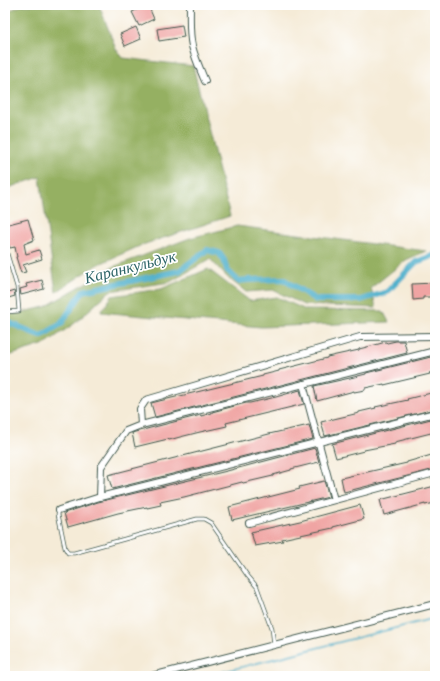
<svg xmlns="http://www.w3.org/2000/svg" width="440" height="681" viewBox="0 0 440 681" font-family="'IM FELL Great Primer',serif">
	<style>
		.forest { fill: #95b062; stroke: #5a764b }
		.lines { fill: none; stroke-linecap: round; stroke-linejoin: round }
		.stream { stroke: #4baeca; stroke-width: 1.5 }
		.canal { stroke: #4baeca; stroke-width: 6 }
		.building { fill: #f0a4a3 }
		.lane-casing { stroke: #3f574c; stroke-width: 4.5 }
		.street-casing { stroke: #3f574c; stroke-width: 8 }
		.lane { stroke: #fff; stroke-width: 3 }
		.street { stroke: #fff; stroke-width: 6 }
		.labels { text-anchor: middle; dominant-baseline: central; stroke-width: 3.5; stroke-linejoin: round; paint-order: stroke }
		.water-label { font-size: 16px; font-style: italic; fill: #2e6568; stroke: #fff }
	</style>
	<rect width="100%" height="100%" fill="#fff"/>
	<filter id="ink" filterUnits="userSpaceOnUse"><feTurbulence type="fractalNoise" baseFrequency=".025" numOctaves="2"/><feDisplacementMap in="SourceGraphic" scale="8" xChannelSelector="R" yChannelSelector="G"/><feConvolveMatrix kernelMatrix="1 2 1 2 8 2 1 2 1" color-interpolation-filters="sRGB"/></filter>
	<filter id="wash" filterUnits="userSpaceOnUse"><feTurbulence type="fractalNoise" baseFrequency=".012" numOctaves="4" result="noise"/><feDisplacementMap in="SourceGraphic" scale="16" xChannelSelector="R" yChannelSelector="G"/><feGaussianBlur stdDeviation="0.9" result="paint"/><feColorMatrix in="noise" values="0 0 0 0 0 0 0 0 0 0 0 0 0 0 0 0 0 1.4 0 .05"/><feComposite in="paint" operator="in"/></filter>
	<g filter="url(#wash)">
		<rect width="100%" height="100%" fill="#f5ebd7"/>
		<path class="forest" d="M23,5h76l17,44 7,9 70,8 37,150 -88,29 -45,20 -41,27 -16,-115 -35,12v-177z
			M237,226l189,25 -20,9 -35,28 5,20 -72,-3 -31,-15 -27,2 -19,-15 -17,-18 -40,23 -60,9 -35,32 -30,21 -40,13v-41l40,-9 68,-40 77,-29z
			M208,269l42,32 27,-4 29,13 77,1 6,11 -128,5 -160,-15 11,-16 49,-7z"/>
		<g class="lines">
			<path class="stream" d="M206,676l229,-58"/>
			<path class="canal" d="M5,321l36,15 20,-12 22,-33 96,-20 28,-21 12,3 5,7 3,10 11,11 10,-1 35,-1 33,21h45l26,-8 29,-30 19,-7"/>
		</g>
		<g id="blocks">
			<path class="building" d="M148,5l6,14 -15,7 -7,-14z
				M182,25l2,12 -25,4 -2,-12z
				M136,27l5,12 -16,7 -5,-12z
				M28,219l6,21 -10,4 2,10 13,-4 3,9 -19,6 3,7 -5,1 -5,-16h1l-2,-10 -5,1 -5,-12v-11z
				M42,280l2,9 -23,6 -1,-6 7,-2 -1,-3z
				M435,283v14h-12v2l-10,1 -1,-16z
				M14,291l1,5 -10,3v-5z
				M396,341h8l3,12 -252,64 -4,-14 112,-27v-1l16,-4v-1l48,-12v-1l32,-7v-1l12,-3 15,-4 1,1z
				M435,356v15l-6,2 1,1 -46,11v-1l-19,4v2l-11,2v-1l-37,10 -3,-15 36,-8 16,-4v-1z
				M300,390l4,14 -78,19 1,3 -27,6 -20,5 -11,3 -1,-1 -33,8 -3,-14 3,-1 66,-17v1l11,-3v-1l34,-9h4l26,-6z
				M435,392v17l-110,27 -4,-14 38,-9v-1l17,-4 -1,-1 33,-7 -1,-1z
				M435,418v14l-40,10v2l-31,6v1l-28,7 -4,-14z
				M309,425l4,14 -201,50 -4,-14 161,-41z
				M315,448l4,14 -28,7v1l-18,5v1l-30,7 -1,-1 -58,15 -24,5 1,3 -14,3v-1l-29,6 -50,14 -4,-14 34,-11 129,-31z
				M435,454v15l-91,23 -3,-14 66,-15v-1z
				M324,481l5,16 -97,23 -3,-13 71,-18 -1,-2z
				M435,486v17l-10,2v-1l-41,11 -4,-15z
				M360,505l4,14 -31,8v1l-51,11 1,2 -28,5 -4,-14 49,-11z"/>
		</g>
	</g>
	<g filter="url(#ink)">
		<use href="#blocks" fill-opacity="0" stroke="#3f574c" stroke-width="1"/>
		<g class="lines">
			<g class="lane-casing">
				<path id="lane" d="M5,247l12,40 2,24 -14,1
					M59,510l-1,4 7,34 3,5h6l123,-34h7l7,4 36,52 10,12 15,41 2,17"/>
			</g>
			<g class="street-casing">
				<path id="street" d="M190,5c0,13 -1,28 2,41 3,12 8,23 13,35
					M303,384l31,116
					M141,425l-1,-16 6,-9 214,-63 75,-1
					M100,497l1,-30 25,-36 15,-6 294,-74
					M59,510l41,-13 335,-84
					M249,523l186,-50
					M152,676l283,-72"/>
			</g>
			<use href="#lane" class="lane"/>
			<use href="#street" class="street"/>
		</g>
	</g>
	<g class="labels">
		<g class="water-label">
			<text transform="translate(130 267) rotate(-14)">Каранкульдук</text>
		</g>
	</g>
	<rect width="440" height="681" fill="none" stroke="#fff" stroke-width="20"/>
</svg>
